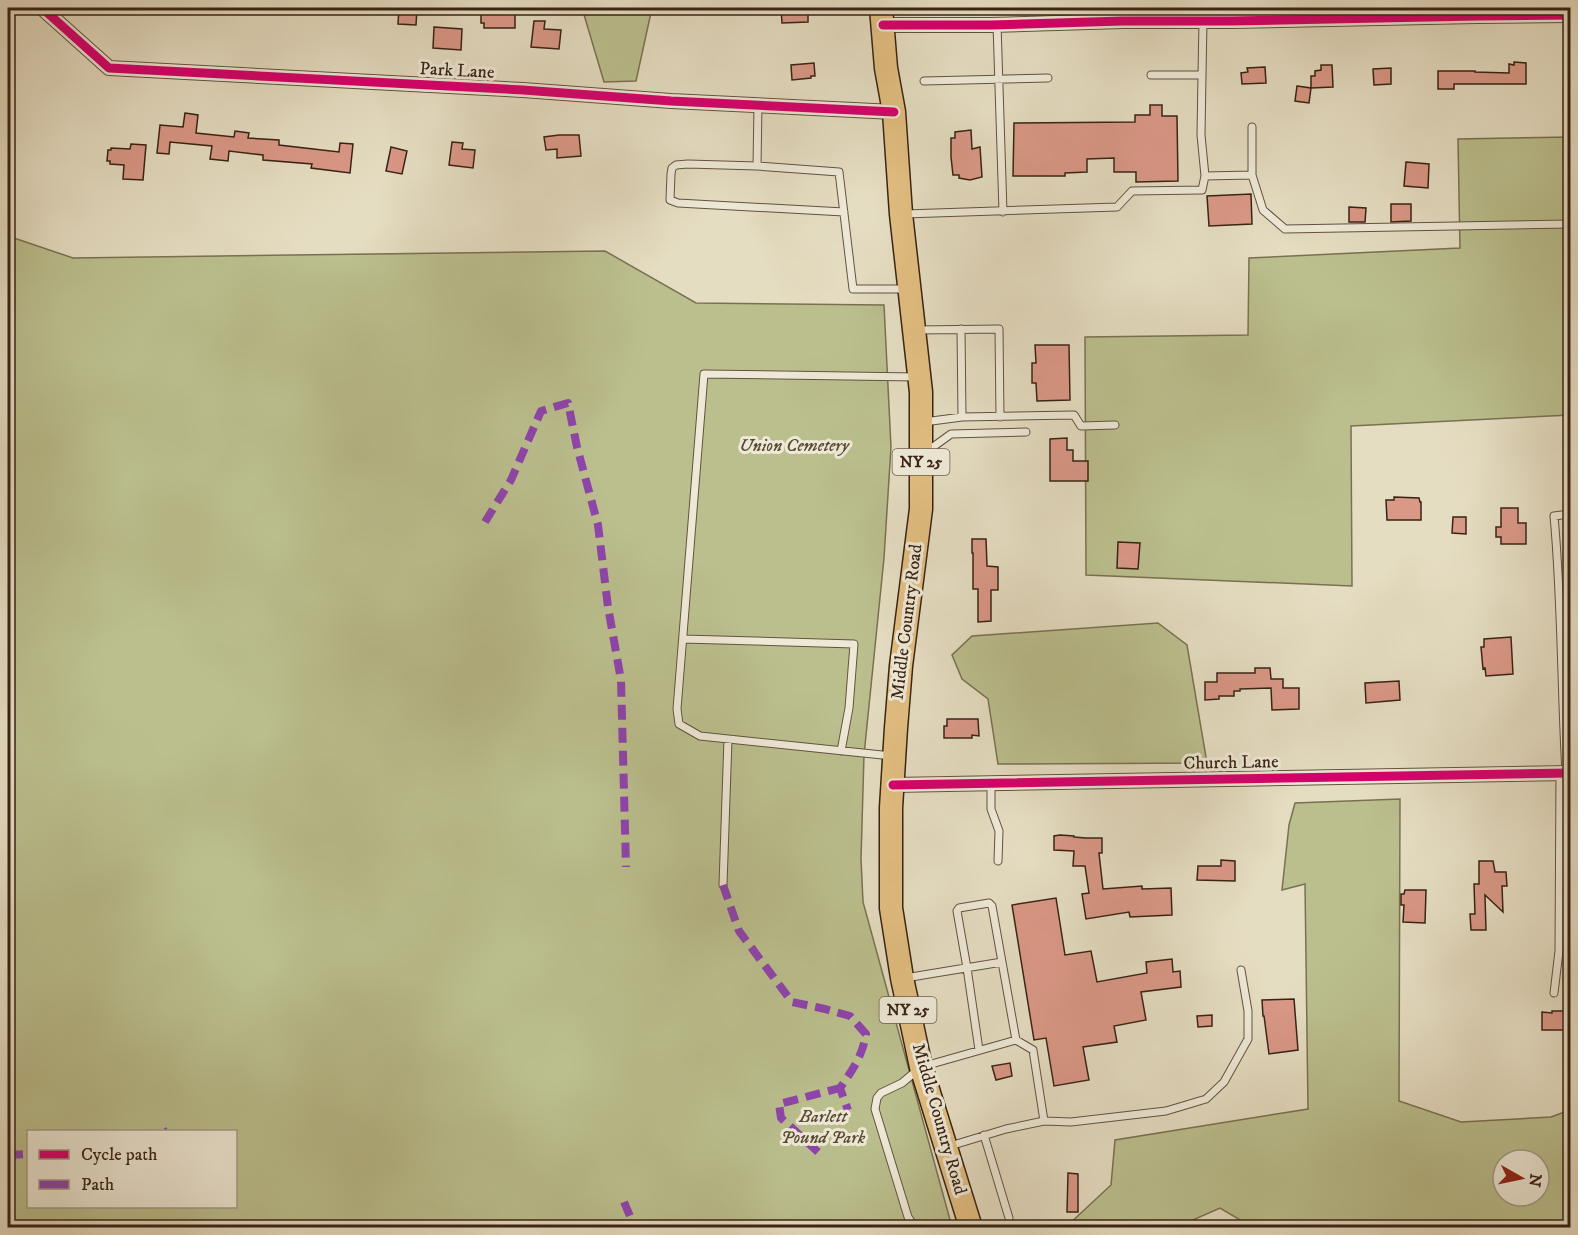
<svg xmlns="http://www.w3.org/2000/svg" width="1578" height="1235" viewBox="0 0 1578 1235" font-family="'IM FELL DW Pica',serif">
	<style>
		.green { fill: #bbbf8e; stroke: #7a7151; stroke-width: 1.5; fill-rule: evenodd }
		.building { fill: #da9887; stroke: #382314; stroke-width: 1.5 }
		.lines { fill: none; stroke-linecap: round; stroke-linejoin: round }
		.service-casing { stroke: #635240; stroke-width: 9 }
		.minor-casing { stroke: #635240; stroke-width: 16 }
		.primary-casing { stroke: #382314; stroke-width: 25 }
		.service { stroke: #eee9d7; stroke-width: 7 }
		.minor { stroke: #eee9d7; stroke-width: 14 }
		.primary { stroke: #e2be81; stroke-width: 22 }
		.quiet { stroke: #8e44ad; stroke-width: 8; stroke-dasharray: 15 8; stroke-linecap: butt }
		.cycleway-casing { stroke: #eee9d7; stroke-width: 13 }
		.cycleway { stroke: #d6006c; stroke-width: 9 }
		.labels { text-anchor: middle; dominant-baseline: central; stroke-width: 6; stroke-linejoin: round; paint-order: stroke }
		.shield { fill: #eee9d7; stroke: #6f5e4e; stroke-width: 1.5 }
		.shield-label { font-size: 16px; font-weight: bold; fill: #382314 }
		.street-label { font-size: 18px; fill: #382314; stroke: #eee9d7 }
		.park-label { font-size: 18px; font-style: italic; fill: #594a32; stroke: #eee9d7 }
	</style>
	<rect width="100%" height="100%" fill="#e5ddc2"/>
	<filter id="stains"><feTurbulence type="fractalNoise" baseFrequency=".00333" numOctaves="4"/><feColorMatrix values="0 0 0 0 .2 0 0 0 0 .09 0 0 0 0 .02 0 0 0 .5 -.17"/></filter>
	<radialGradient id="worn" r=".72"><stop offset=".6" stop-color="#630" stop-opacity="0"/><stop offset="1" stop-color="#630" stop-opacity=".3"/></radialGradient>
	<path class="green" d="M582,8h70l-16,73 -32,1z
		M1570,137v278l-219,11 1,160 -266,-11 -1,-238 163,-2 1,-77 211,-10 -2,-109z
		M8,236l65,22 532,-7 91,52 188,2 7,142 -7,111 -20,197 -3,104 2,43 89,325h-944zM28,1132h208v74h-208z
		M1158,623l29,22 20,118 -209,1 -10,-65 -26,-20 -10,-24 20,-19z
		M1400,799l-1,302 62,21 90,-5 19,-7v117h-318l-32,-19 -43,19h-111l45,-42 4,-45 193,-31 -3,-225 -23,6 7,-65 6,-22zM1503,1160h36v36h-36z"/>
	<path class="building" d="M399,8l18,1 -1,16 -18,-1z
		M481,8h34v20h-31v-5h-3z
		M781,8h27v14l-26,1z
		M534,21h11l-1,8 17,1 -2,19 -28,-2z
		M434,27l28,2 -1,21 -28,-2z
		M1514,62l12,1v21h-72v5h-16v-18h37v1l34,1v-9l5,1z
		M814,63l1,13h-4v2l-19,2 -1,-15z
		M1321,65h11l1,22 -22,1v-12h4v-5l6,-1z
		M1265,67l1,16 -24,1 -1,-11 7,-1 -1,-4z
		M1391,68v16l-17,1 -1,-16z
		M1297,86l14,2 -2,15 -14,-2z
		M1150,105h12v11h15l1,65 -42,1v-10h-22v-14l-27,1v13l-22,1v3h-52l1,-53 121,-1v-7h15z
		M185,113l13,2 -2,18 38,4 1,-6 14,2 -1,5 31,2v5l60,7 1,-9 13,1 -3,29 -39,-5 1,-4 -49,-4v-5l-34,-4 -1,10 -18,-2 2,-13 -42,-4 -1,12 -12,-1 3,-28 23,2z
		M971,130l1,19 8,-2 2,30 -12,3 -11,-2v-3h-6l-2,-18v-19h4v-6z
		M559,135h20l2,21 -24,2v-9l-11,1 -2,-13z
		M452,142l11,1 -1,6 13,1 -2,18 -24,-3z
		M131,144l15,1 -3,35 -20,-1 1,-14 -14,-1v-3h-3l1,-11h3v-2l19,1z
		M391,147l16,4 -5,23 -16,-3z
		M1406,162l23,2 -1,24 -24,-2z
		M1251,194l1,30 -43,2 -2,-30z
		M1391,204h20v17l-20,1z
		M1349,207l17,1 -1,14h-16z
		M1035,345h34l1,55 -33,1 -1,-18h-4v-20h4z
		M1067,438v12h6v11h15v20h-38v-42z
		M1394,497l25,1 1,4h1v18h-34l-1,-20h8z
		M1501,508h17v15h8v21h-25v-7h-5v-10h5z
		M1453,517h13v17l-14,-1z
		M972,539h14l1,27 11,1v23h-7v31l-13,1v-33h-5v-36h-1z
		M1118,542l22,1 -2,26 -21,-1z
		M1511,637l2,37 -27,2 -1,-8 -2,1 -2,-22h3v-8z
		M1255,668h15l1,11h12v9h16v21l-27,1 -1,-22 -31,1v2h-6v5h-15v3l-14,1v-18h12v-9h38z
		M1399,681l1,19 -34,3 -1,-20z
		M947,719h31l1,17 -7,-1v3h-28v-12h3z
		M1060,835l14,1v1l12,1h16v15h-3l4,36 39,-3v3l29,-1 1,27 -42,2 -1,-5 -43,7 -4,-25 7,-1 -4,-27h-12l1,-15 -20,-1v-14z
		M1221,860l14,1v20l-38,-1 1,-14h23z
		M1479,861h14l2,11h11l1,14h-5l1,26 -18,-17 1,35h-15l-1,-16h5l-1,-30h5z
		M1405,890h21l-1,33 -22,-1 1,-17h-3v-11h3z
		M1056,898l9,57 26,-4 6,31 50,-9 -1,-11 26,-3 1,13 7,-1 1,16 -40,5 5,28 -32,6 3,16 -34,5 6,33 -35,6 -8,-48 -12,2 -22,-135z
		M1294,999l4,51 -29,4 -5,-38h-1l-1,-16z
		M1552,1011h18v19h-28v-18l10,1z
		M1212,1015v11l-14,1 -1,-11z
		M1010,1063l2,13 -16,4 -4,-14z
		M1068,1173l10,1v38h-11z"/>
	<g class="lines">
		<g class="service-casing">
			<path id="service" d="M997,24l6,188
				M1151,75h51l1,-54
				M924,81l124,-3
				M758,105l-1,61 82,6 14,117h52
				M757,166l-69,-2 -12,1 -4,3 -1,6 -1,26 8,3 166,9
				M1252,175l11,35 22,19 285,-5
				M1205,176l47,-1v-48
				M905,214l212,-7 15,-16 70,-1 3,-14 -4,-41 1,-60
				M961,329l1,88
				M917,330l82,-1 1,88
				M924,422l38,-5 112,-2 7,11 34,-1
				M926,452l25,-18 75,-2
				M683,639l171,5 -5,64 -8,43
				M892,756l-192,-20 -21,-12 -2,-15 27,-335 213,3
				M1566,773c-5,-85 -4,-171 -12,-257l16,-2
				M991,783v26l8,22 -1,30
				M723,885l5,-146
				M905,978l97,-16 14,78 -95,27 -19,16 -21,10 -4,5 -2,11 33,108 7,11
				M1554,993l5,-42 1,-177
				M979,1050l-12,-82 -10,-57 2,-3 30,-5 3,3 10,56
				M1044,1121l27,1 95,-11 40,-12 18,-17 24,-43v-28l-7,-41
				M984,1135l25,83
				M950,1146l56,-17 38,-8 -11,-71 -17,-10
				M953,1228l14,-6"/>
		</g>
		<g class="minor-casing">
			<path id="minor" d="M42,8l67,60 414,22 148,11 223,11
				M883,25h108l132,-4h109l245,-5 93,-1
				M893,785l677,-12"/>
		</g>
		<g class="primary-casing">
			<path id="primary" d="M881,8l5,60 8,44 7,102 20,178v117l-20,157 -5,62 -5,80v100l11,70 19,89 50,161"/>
		</g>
		<use href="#service" class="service"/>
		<use href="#minor" class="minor"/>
		<use href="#primary" class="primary"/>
		<path class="quiet" d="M485,522l26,-42 30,-69 27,-8 9,44 21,78 10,82 13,73 5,187
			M723,885l16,46 53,71 33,7 25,7 16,18c-4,23 -13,35 -26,54l8,22
			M165,1132l3,-1
			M818,1152l-37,-34 -2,-14 61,-16
			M8,1155l20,-1
			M624,1202l11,26"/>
		<g class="cycleway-casing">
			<path id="cycleway" d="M42,8l67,60 414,22 148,11 223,11
				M883,25h108l132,-4h109l245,-5 93,-1
				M893,785l677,-12"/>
		</g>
		<use href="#cycleway" class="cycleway"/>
	</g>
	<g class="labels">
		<g class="shield">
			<rect x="892.5" y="449" width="57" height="26" rx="4.5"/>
			<rect x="879.5" y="997" width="57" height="26" rx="4.5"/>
		</g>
		<g class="shield-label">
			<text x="921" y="462">NY 25</text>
			<text x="908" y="1010">NY 25</text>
		</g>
		<g class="street-label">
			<text transform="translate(457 71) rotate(3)">Park Lane</text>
			<text transform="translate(907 622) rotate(-83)">Middle Country Road</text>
			<text transform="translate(1231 763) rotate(-1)">Church Lane</text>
			<text transform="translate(939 1119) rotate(74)">Middle Country Road</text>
		</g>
		<g class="park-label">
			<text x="794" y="446">Union Cemetery</text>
			<text x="823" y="1117">Barlett<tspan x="823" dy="21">Pound Park</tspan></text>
		</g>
	</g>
	<rect width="1578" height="1235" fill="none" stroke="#e5ddc2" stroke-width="30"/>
	<rect x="9" y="9" width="1560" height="1217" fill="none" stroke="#382314" stroke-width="3"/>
	<rect x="15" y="15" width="1548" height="1205" fill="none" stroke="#382314" stroke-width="1.5"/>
	<rect x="27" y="1130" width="210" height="78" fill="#eee9d7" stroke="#a59a89" stroke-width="1.5"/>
	<rect x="39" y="1150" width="30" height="9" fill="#d6006c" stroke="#a59a89" stroke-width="1.5"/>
	<text x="81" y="1160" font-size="18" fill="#382314">Cycle path</text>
	<rect x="39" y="1180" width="30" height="9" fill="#8e44ad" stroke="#a59a89" stroke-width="1.5"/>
	<text x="81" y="1190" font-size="18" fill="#382314">Path</text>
	<g transform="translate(1521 1178) rotate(99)"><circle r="28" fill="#eee9d7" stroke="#a59a89" stroke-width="1.5"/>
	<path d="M0-4.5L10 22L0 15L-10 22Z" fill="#8f2418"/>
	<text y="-9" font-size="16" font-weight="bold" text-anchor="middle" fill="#382314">N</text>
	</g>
	<rect width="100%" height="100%" filter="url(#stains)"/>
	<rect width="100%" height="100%" fill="url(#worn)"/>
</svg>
